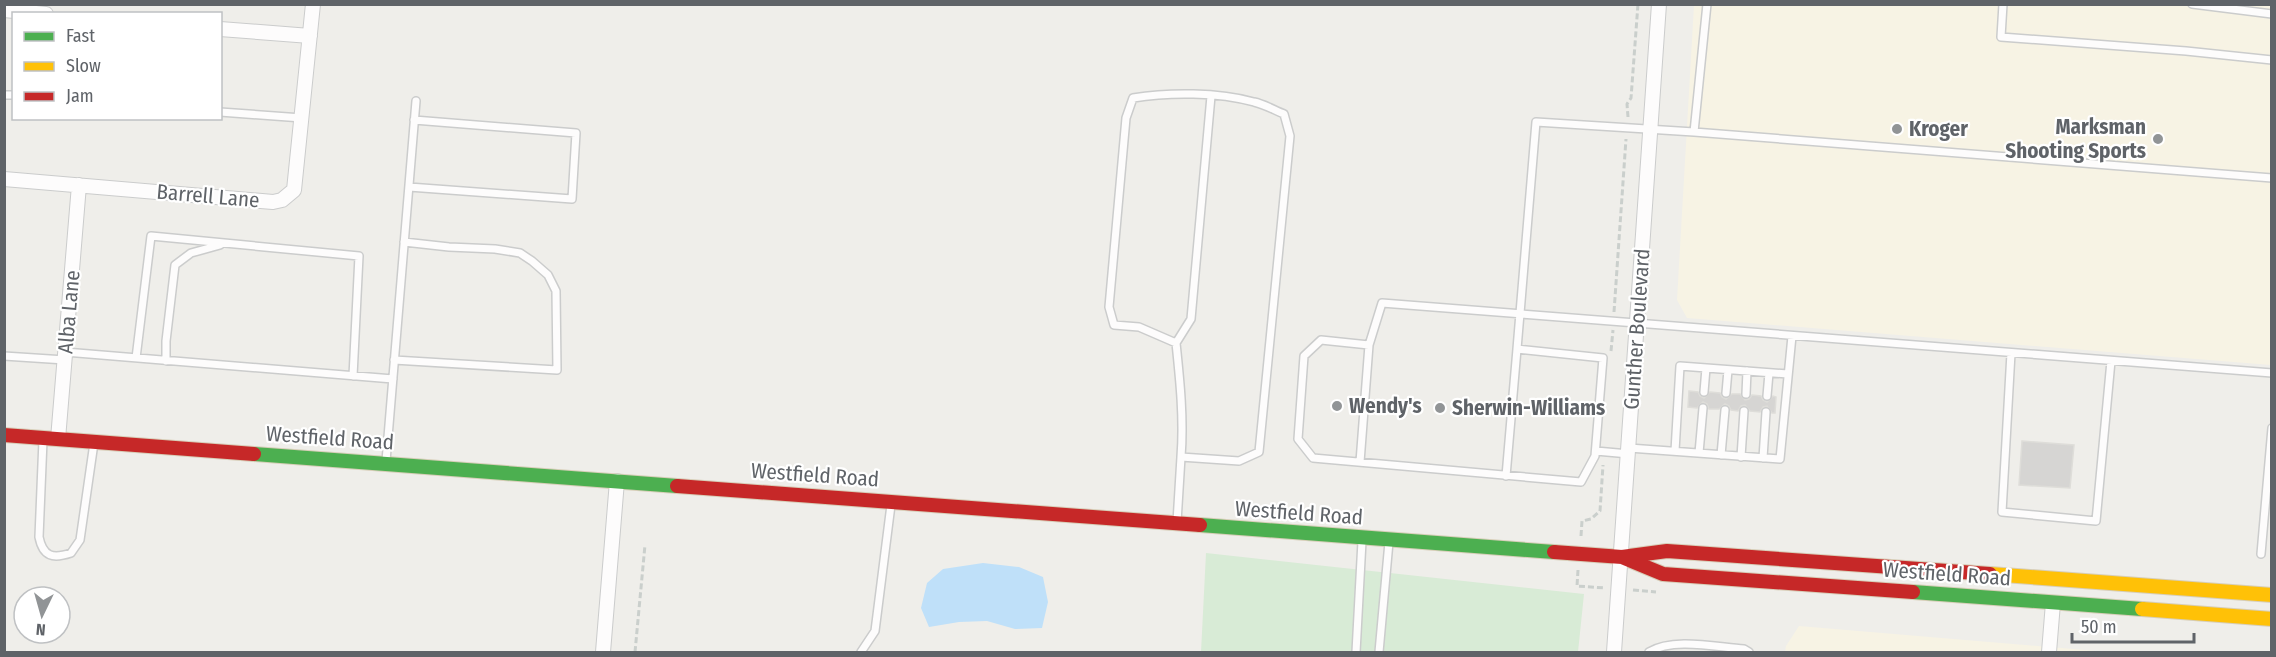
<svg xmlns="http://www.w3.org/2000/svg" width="2276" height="657" viewBox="0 0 2276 657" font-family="'Fira Sans Condensed',sans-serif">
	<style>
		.commercial { fill: #f7f3e4 }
		.green { fill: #d8ebd6 }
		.water { fill: #bfe0f9 }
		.building { fill: #d6d5d3; stroke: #deddd9; stroke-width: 1.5 }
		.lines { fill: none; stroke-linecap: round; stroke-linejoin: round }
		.lane-casing { stroke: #cbcccc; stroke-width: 10 }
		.street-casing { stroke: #cbcccc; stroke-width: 16 }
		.fast-casing { stroke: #d7ceb8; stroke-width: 16 }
		.slow-casing { stroke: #d7ceb8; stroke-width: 16 }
		.jam-casing { stroke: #d7ceb8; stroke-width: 16 }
		.path { stroke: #cacfcc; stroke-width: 3; stroke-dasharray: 6 3; stroke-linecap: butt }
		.lane { stroke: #fdfcfc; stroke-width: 7 }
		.street { stroke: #fdfcfc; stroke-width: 14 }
		.fast { stroke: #4caf50; stroke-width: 14 }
		.slow { stroke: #ffc107; stroke-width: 14 }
		.jam { stroke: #c62828; stroke-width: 14 }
		.poi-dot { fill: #919496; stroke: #fff; stroke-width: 2 }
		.labels { text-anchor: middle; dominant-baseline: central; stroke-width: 4.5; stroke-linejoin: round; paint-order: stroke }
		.poi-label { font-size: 21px; font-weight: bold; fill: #5f6368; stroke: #fff; text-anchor: start }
		.street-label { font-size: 21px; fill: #5f6368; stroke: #fff }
	</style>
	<rect width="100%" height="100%" fill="#efeeea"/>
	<path class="commercial" d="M1694,5h577v360l-584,-47 -10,-18z
		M1799,626l309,26h-323l1,-6z"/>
	<path class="green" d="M1206,553l378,41 -6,58h-377z"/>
	<path class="water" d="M983,563l36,4 24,10 5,25 -6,26 -27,1 -28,-8 -28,1 -30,5 -8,-19 6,-25 16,-14z"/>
	<path class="building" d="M1689,391l9,1 2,4 4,2 6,-6 10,1 2,4 4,2 6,-5h8l5,6 4,-1 3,-4 9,1 2,4 4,2 6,-6 3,1 -1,16h-3l-5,-7 -4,1 -3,5 -10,-1 -5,-6 -4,1 -3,5 -7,-1 -2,-4 -4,-2 -6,5h-10l-2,-5 -4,-2 -6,6 -9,-1z
		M2022,441l52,4 -4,43 -51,-3z"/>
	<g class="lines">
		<g class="lane-casing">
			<path id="lane" d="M2003,4l-2,33 185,14 86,9
				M2192,4l80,10
				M4,95h10
				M220,112l82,6
				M1694,132l13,-128
				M409,187l163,12 4,-66 -162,-13
				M1176,343l15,-24 20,-223
				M1517,349l19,-227 158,10 578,46
				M65,352l328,27
				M2011,353l-9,159 94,9 15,-160
				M4,356l61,4
				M136,358l15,-122 208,20 -6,120
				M394,360l163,10 -1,-79 -8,-16 -16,-14 -12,-8 -25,-4 -46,-2 -45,-5
				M166,361v-20l9,-76 16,-12 29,-8
				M1704,392l2,-24
				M1726,393l2,-23
				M1746,394l1,-23
				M1767,396l2,-23
				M43,440l-4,97c4,20 14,22 32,16l9,-13 14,-97
				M1629,448l151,11 12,-123
				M1596,451l33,3
				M1675,451l5,-85 108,8
				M1699,453l4,-45
				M1721,455l4,-45
				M1741,457l3,-46
				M1763,458l3,-46
				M386,461l30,-360
				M1360,462l9,-117
				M1506,476l11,-127 86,9 -8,98 -14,26c-89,-8 -178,-16 -268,-24l-15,-19 6,-83 17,-16 48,5 13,-42 890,70
				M1177,522l4,-65c3,-38 -1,-76 -5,-114l-37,-16 -25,-2 -5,-18 17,-189 7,-20c36,-6 85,-6 121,4 10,2 20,8 30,12l6,22 -31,316 -20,9 -58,-4
				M2261,554l11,-126
				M861,652l14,-21 16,-126
				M1356,652l6,-111
				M1379,652l10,-110
				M1649,652c24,-15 67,-5 95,-3l5,3"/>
		</g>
		<g class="street-casing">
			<path id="street" d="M4,10l42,4
				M220,29l90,7
				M4,179l269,23 9,-2 12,-10 19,-186
				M58,439l21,-254
				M603,652l14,-171
				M1614,652l45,-648
				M2049,652l4,-49"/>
		</g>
		<g class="fast-casing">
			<path id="fast" d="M254,454l423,32
				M1200,525l354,27
				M1913,592l229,17"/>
		</g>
		<g class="slow-casing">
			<path id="slow" d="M1990,574l282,21
				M2142,609l130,10"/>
		</g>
		<g class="jam-casing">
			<path id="jam" d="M4,435l250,19
				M677,486l523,39
				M1554,552l68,5 45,-6 323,23
				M1622,557l41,17 250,18"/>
		</g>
		<path class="path" d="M1628,117l-1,-13 4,-6 7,-94
			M1614,312l12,-173
			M1611,351l2,-21
			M1581,536l1,-15 9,-2 9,-8 3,-46
			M1578,570l-1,16 28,2
			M1633,590l23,2
			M635,652l10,-107"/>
		<use href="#lane" class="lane"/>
		<use href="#street" class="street"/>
		<use href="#fast" class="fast"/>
		<use href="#slow" class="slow"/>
		<use href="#jam" class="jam"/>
	</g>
	<g class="poi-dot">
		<circle cx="1897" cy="129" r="6"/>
		<circle cx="2158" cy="139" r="6"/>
		<circle cx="1337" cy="406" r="6"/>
		<circle cx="1440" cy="408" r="6"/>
	</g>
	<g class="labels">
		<g class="poi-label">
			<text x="2146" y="127" text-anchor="end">Marksman<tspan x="2146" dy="24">Shooting Sports</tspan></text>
			<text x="1909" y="129">Kroger</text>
			<text x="1349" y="406">Wendy's</text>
			<text x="1452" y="408">Sherwin-Williams</text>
		</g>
		<g class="street-label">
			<text transform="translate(208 196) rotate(5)">Barrell Lane</text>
			<text transform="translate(69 312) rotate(-85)">Alba Lane</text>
			<text transform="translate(1637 329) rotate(-86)">Gunther Boulevard</text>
			<text transform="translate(330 438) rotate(4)">Westfield Road</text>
			<text transform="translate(815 475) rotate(4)">Westfield Road</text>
			<text transform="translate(1299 513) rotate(4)">Westfield Road</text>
			<text transform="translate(1947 574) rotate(4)">Westfield Road</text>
		</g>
	</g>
	<rect width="2276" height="657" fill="none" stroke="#5f6368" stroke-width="12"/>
	<rect x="12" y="12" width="210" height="108" fill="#ffffff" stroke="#bfc1c3" stroke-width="1.5"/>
	<rect x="24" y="32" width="30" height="9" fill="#4caf50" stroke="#bfc1c3" stroke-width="1.5"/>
	<text x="66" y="42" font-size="18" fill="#5f6368">Fast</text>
	<rect x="24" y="62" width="30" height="9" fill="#ffc107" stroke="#bfc1c3" stroke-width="1.5"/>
	<text x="66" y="72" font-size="18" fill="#5f6368">Slow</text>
	<rect x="24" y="92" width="30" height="9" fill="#c62828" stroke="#bfc1c3" stroke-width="1.5"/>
	<text x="66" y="102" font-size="18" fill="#5f6368">Jam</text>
	<g transform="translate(42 615) rotate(185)"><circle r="28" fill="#ffffff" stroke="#bfc1c3" stroke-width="1.5"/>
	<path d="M0-4.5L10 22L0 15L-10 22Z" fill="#919496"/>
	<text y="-9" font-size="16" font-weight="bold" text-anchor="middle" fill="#5f6368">N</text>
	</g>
	<path d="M2072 633v9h122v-9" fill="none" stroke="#5f6368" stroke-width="3"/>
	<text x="2081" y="633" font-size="18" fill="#5f6368" stroke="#ffffff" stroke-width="4.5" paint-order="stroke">50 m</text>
</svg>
